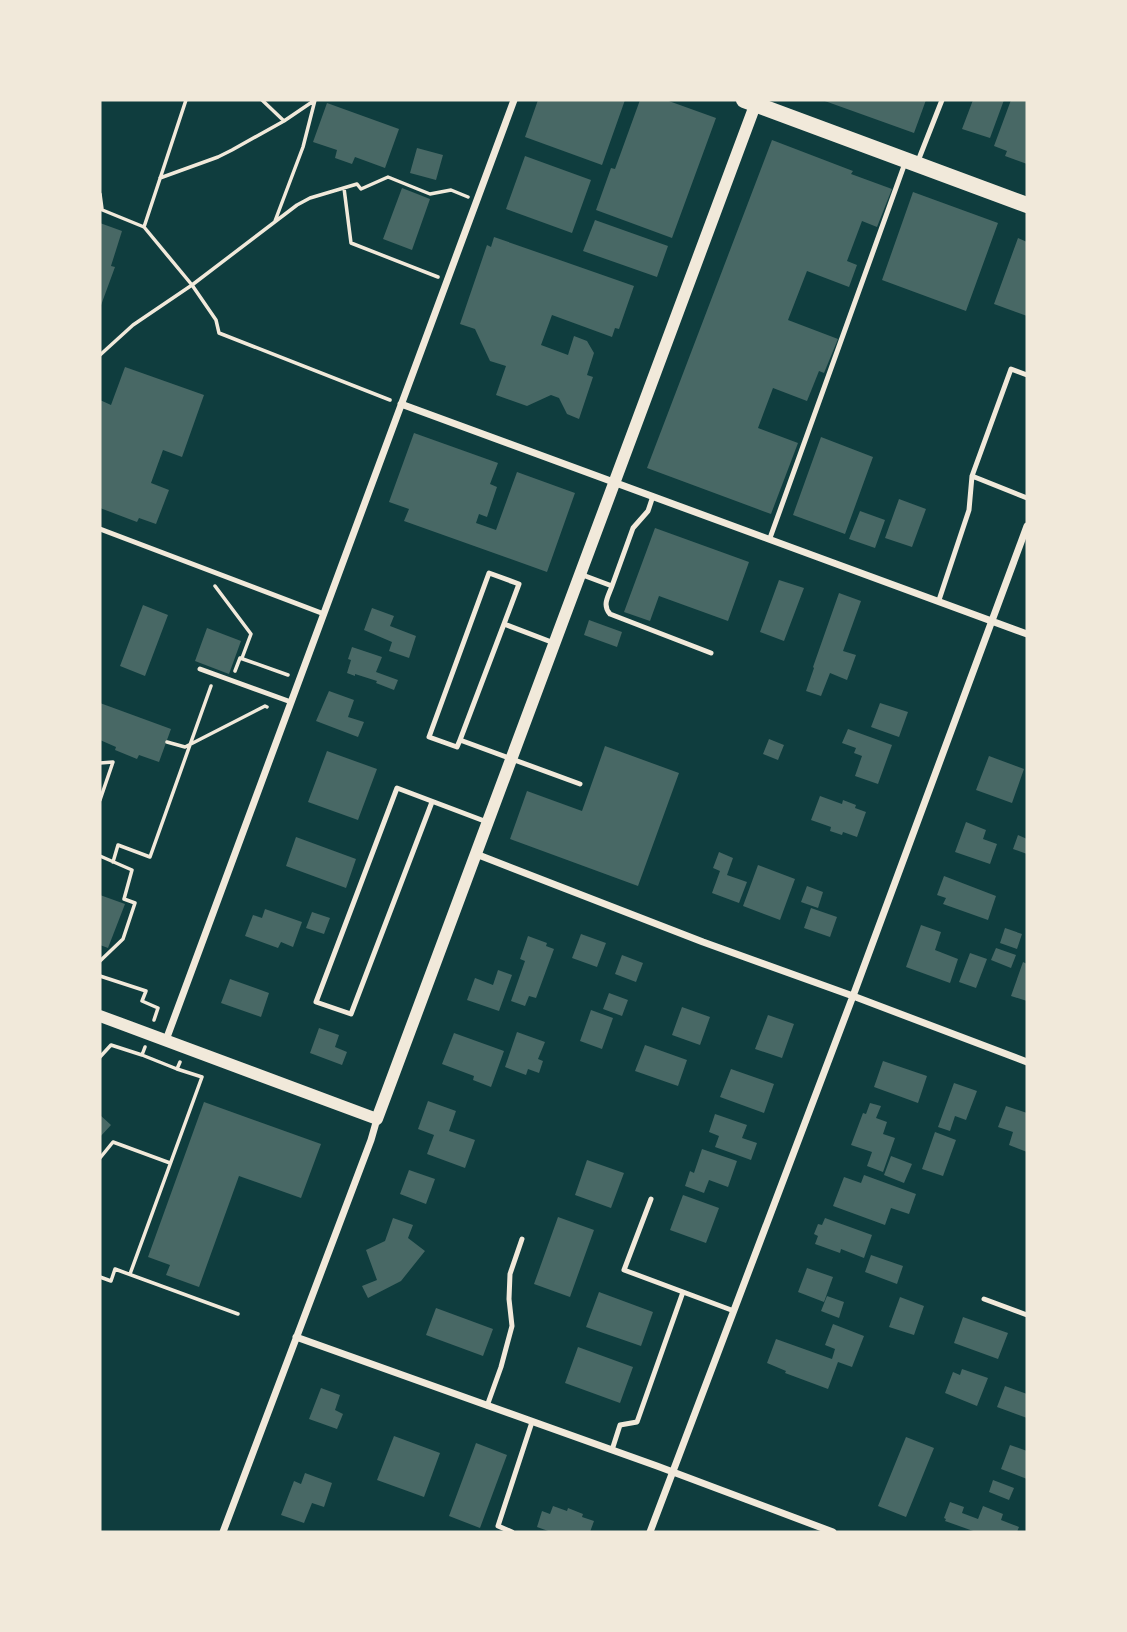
<svg xmlns="http://www.w3.org/2000/svg" width="1127" height="1632" viewBox="0 0 1127 1632" font-family="'Roboto Condensed',sans-serif">
	<style>
		.building { fill: #486865 }
		.lines { fill: none; stroke-linecap: round; stroke-linejoin: round }
		.path { stroke: #f1e9da; stroke-width: 3.5 }
		.service { stroke: #f1e9da; stroke-width: 5 }
		.minor { stroke: #f1e9da; stroke-width: 7 }
		.tertiary { stroke: #f1e9da; stroke-width: 12 }
		.primary { stroke: #f1e9da; stroke-width: 16 }
	</style>
	<rect width="100%" height="100%" fill="#0f3d3e"/>
	<path class="building" d="M538,100h87l-23,65 -77,-28z
		M640,100h26l50,18 -44,120 -76,-28 15,-42 4,1z
		M822,100h104l-12,33z
		M973,100h31l-14,38 -28,-9z
		M1011,100h16v64l-22,-8 2,-5 -13,-5z
		M327,103l72,26 -14,39 -30,-11 -3,7 -17,-6 2,-8 -24,-8z
		M772,140l81,31 -2,3 41,15 -15,38 -15,-6 -15,40 10,4 -8,22 -42,-16 -19,49 50,19 -14,34 -5,-2 -12,30 -34,-13 -15,40 40,15 -27,71 -124,-46z
		M417,148l26,7 -7,25 -26,-7z
		M525,156l66,24 -19,53 -66,-24z
		M402,188l28,11 -18,51 -29,-11z
		M913,192l85,31 -32,88 -84,-31z
		M595,220l73,26 -11,31 -74,-26z
		M100,223l22,8 -11,35 4,1 -15,41z
		M494,237l140,49 -15,43 -4,-1 -3,9 -60,-22 -11,30 27,10 6,-19 13,5 7,12 -7,22 6,2 -14,42 -12,-5 -8,-16 -8,-3 -24,11 -31,-11 10,-29 -16,-5 -15,-32 -15,-5 27,-79 4,2z
		M1018,238l9,4v74l-33,-12z
		M125,367l79,28 -22,62 -19,-7 -12,33 18,7 -13,34 -17,-6 -2,4 -37,-14v-108l11,5z
		M414,433l84,30 -8,21 7,3 -10,30 -8,-3 -3,9 20,7 21,-58 58,21 -28,79 -143,-51 5,-12 -20,-7z
		M821,437l52,20 -28,77 -52,-19z
		M899,499l27,10 -14,38 -27,-9z
		M860,511l25,9 -10,28 -26,-9z
		M655,528l94,34 -21,59 -69,-25 -9,25 -26,-9z
		M779,580l25,8 -20,53 -24,-9z
		M839,593l22,8 -18,50 13,4 -9,25 -17,-7 -9,23 -15,-5 8,-23 -1,-1z
		M143,605l25,10 -23,61 -25,-10z
		M372,608l22,8 -4,10 26,10 -7,22 -20,-7 3,-9 -28,-12z
		M589,620l33,12 -5,15 -33,-12z
		M207,628l34,13 -12,33 -34,-13z
		M352,647l30,10 -6,15 22,8 -4,10 -18,-7 1,-2 -22,-7v2l-8,-3 4,-13 -3,-1z
		M329,691l25,9 -6,17 16,5 -6,15 -42,-16z
		M100,703l71,26 -12,33 -20,-7 -2,4 -22,-9 1,-3 -16,-7z
		M880,703l28,9 -9,25 -28,-10z
		M848,729l44,16 -14,39 -23,-8 7,-20 -8,-3 2,-5 -14,-5z
		M769,739l15,6 -6,15 -15,-6z
		M605,746l74,27 -41,113 -128,-47 17,-48 55,20z
		M327,751l50,18 -19,51 -50,-18z
		M989,756l35,13 -12,34 -36,-13z
		M820,796l22,8 1,-4 13,5 -1,3 11,4 -9,25 -14,-5 -1,3 -12,-4 1,-4 -20,-7z
		M966,822l20,8 -3,9 14,5 -7,20 -35,-12z
		M1018,835l9,4v15l-14,-5z
		M296,837l60,22 -10,29 -60,-22z
		M719,852l14,6 -6,17 20,7 -8,21 -27,-10 8,-22 -7,-3z
		M758,865l37,14 -15,41 -37,-14z
		M944,876l52,20 -8,24 -45,-16 3,-6 -9,-3z
		M807,886l16,6 -5,16 -17,-6z
		M100,895l25,9 -17,44 -8,-3z
		M811,908l26,9 -7,20 -26,-9z
		M265,909l37,13 -9,25 -12,-5 -3,6 -33,-12 8,-21 9,3z
		M312,912l18,6 -6,16 -18,-6z
		M921,925l20,7 -6,18 23,9 -8,24 -44,-16z
		M1005,928l17,6 -5,15 -17,-6z
		M581,934l25,9 -9,24 -25,-9z
		M528,936l19,7 -1,3 8,3 -18,49 -7,-2 -4,10 -14,-5 14,-40 -5,-2z
		M996,948l20,7 -5,13 -20,-8z
		M970,953l17,6 -11,29 -17,-6z
		M622,955l21,8 -7,19 -21,-8z
		M1023,962l4,2v37l-16,-5z
		M498,970l14,5 -13,36 -32,-11 8,-22 18,7z
		M230,979l39,14 -8,24 -40,-14z
		M609,993l19,7 -6,16 -19,-7z
		M682,1007l28,10 -10,28 -28,-10z
		M591,1010l22,8 -11,31 -22,-8z
		M768,1015l26,9 -12,34 -27,-9z
		M319,1028l20,7 -4,12 12,5 -5,13 -32,-12z
		M517,1032l28,10 -7,17 5,2 -4,12 -11,-4 -2,6 -21,-8z
		M454,1033l50,18 -13,36 -18,-7 1,-4 -32,-12z
		M645,1045l42,15 -9,26 -43,-15z
		M883,1061l44,15 -9,27 -44,-16z
		M731,1069l43,15 -10,29 -44,-16z
		M954,1083l23,8 -11,29 -11,-4 -5,15 -12,-4z
		M428,1101l28,10 -7,20 26,9 -10,28 -38,-14 7,-19 -16,-6z
		M204,1102l117,42 -20,54 -62,-22 -40,111 -33,-12 4,-10 -22,-8z
		M870,1103l11,3 -5,12 11,4 -4,12 12,4 -12,34 -16,-6 5,-14 -21,-7 12,-32 3,1z
		M1006,1106l21,7v39l-18,-7 4,-13 -15,-5z
		M715,1114l32,11 -5,13 15,5 -6,17 -36,-13 4,-11 -10,-4z
		M100,1115l11,10 -11,12z
		M935,1132l21,8 -13,36 -21,-7z
		M702,1149l35,12 -9,26 -19,-7 -5,13 -19,-7 5,-15 4,2z
		M891,1156l21,8 -8,19 -20,-8z
		M587,1160l37,13 -13,35 -36,-13z
		M409,1170l26,9 -9,25 -26,-10z
		M864,1175l52,19 -7,20 -18,-6 -6,17 -52,-19 11,-29 17,6z
		M683,1195l36,13 -13,35 -36,-13z
		M558,1217l36,13 -24,67 -36,-13z
		M393,1218l20,7 -5,13 17,13 -24,30 -33,17 -6,-12 15,-6 -11,-30 19,-9z
		M825,1218l47,17 -8,23 -23,-9 -1,4 -25,-9 3,-8 -4,-2 4,-10 4,1z
		M871,1255l32,11 -6,18 -32,-12z
		M807,1268l26,9 -9,25 -26,-10z
		M599,1292l54,20 -12,34 -55,-19z
		M827,1296l17,6 -5,16 -18,-7z
		M900,1297l24,9 -10,29 -25,-8z
		M436,1308l57,21 -10,27 -57,-21z
		M963,1317l45,16 -10,26 -44,-16z
		M833,1324l31,12 -12,31 -14,-5 -10,27 -43,-16 1,-2 -19,-8 9,-24 56,20 3,-10 -10,-4z
		M578,1347l55,20 -13,36 -55,-20z
		M962,1369l26,9 -11,28 -32,-13 8,-21 7,3z
		M1005,1386l22,8v24l-30,-11z
		M321,1388l19,7 -5,15 8,4 -6,15 -28,-10z
		M394,1436l46,17 -16,44 -47,-17z
		M906,1437l28,11 -28,69 -28,-11z
		M476,1443l31,12 -27,73 -31,-12z
		M1010,1445l17,6v28l-26,-10z
		M305,1473l27,10 -8,24 -12,-4 -8,20 -23,-8 13,-34 7,3z
		M993,1480l21,8 -5,12 -20,-8z
		M950,1502l14,5 -2,6 16,6 5,-13 20,8 -2,6 18,7 -2,5h-41l-31,-11 1,-2 -2,-1z
		M553,1506l14,5 1,-3 15,6 -1,3 12,4 -4,11h-39l-14,-5 5,-16 8,3z"/>
	<g class="lines">
		<path class="path" d="M262,100l22,21
			M160,178l58,-21 14,-7 52,-29 31,-21
			M344,188l7,55 87,34
			M100,194l2,15
			M100,209l44,18 48,58 24,35 3,13 171,67
			M275,221l28,-74 12,-47
			M144,227l42,-127
			M100,355l33,-30 59,-40 105,-80 13,-7 47,-14 4,5 27,-12 42,17 21,-4 17,7
			M215,586l36,48 -9,24
			M235,671l5,-13 48,17
			M167,742l18,5 80,-41 2,1
			M100,763l13,-1 -13,38
			M100,856l32,14 -8,29 11,4 -12,36 -23,22
			M113,862l5,-17 32,12 61,-171
			M100,976l46,15 -4,10 16,7 -4,12
			M142,1055l35,14
			M100,1057l11,-12 31,10 3,-8
			M100,1158l13,-16 57,21
			M130,1274l72,-197 -25,-8 3,-7
			M100,1277l11,4 4,-12 123,45"/>
		<path class="service" d="M918,161l24,-61
			M972,476l55,22
			M100,529l224,85
			M770,538l135,-375
			M580,574l32,12c-4,11 -10,19 -2,28l101,39
			M612,586l21,-58 15,-17 5,-15
			M939,600l30,-90 3,-34 39,-107 16,6
			M554,643l-50,-19 15,-40 -30,-11 -60,164 28,10 3,-7 120,44
			M200,669l91,33
			M460,740l44,-116
			M432,802l-81,212 -35,-12 81,-214 90,34
			M651,1199l-27,71 110,41
			M984,1299l43,16
			M487,1406l14,-39 11,-41 -3,-27 1,-25 12,-35
			M612,1450l8,-25 17,-3 46,-130
			M512,1532l-14,-6 34,-104"/>
		<path class="minor" d="M401,404l626,230
			M476,854l227,88 150,54 174,66
			M166,1040l348,-940
			M296,1337l361,129 176,66
			M223,1532l148,-392 6,-21
			M650,1532l203,-536 174,-470"/>
		<path class="tertiary" d="M100,1016l277,103 380,-1019"/>
		<path class="primary" d="M744,100l283,105"/>
	</g>
	<rect width="1127" height="1632" fill="none" stroke="#f1e9da" stroke-width="203"/>
</svg>
